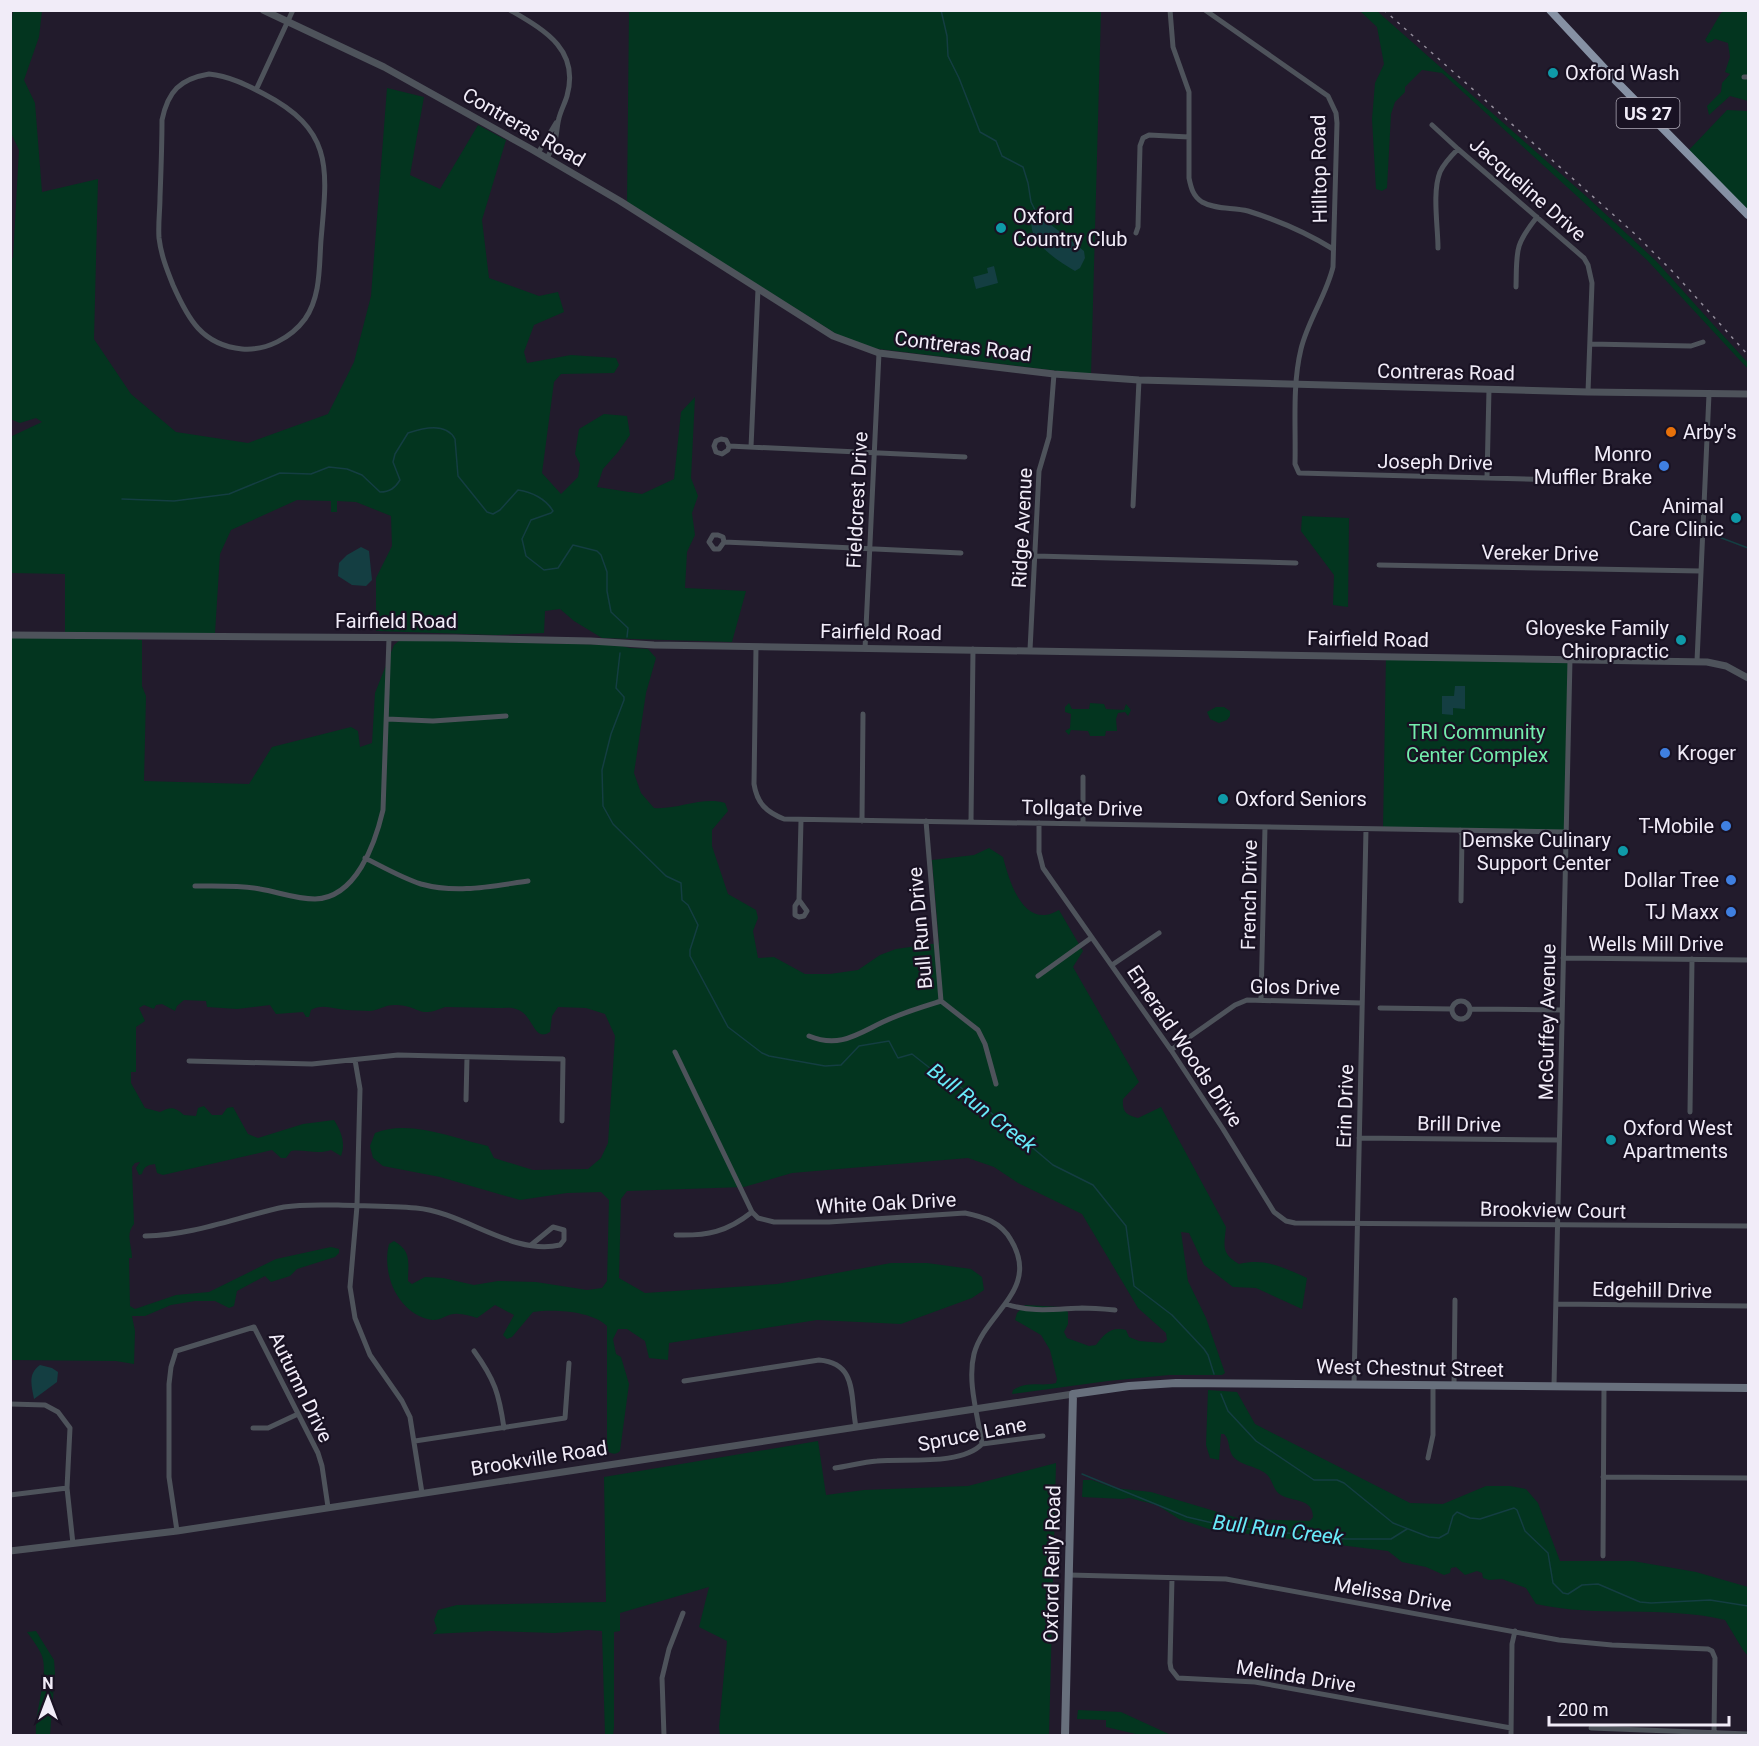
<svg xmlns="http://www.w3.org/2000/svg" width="1759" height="1746" viewBox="0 0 1759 1746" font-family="Roboto,sans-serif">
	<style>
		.green { fill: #03351f }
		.water { fill: #143e42 }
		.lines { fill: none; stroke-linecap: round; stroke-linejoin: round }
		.stream { stroke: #143e42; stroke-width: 1.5 }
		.minor { stroke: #4e535b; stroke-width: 5 }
		.tertiary { stroke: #4e535b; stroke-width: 7 }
		.secondary { stroke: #68707d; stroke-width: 8 }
		.trunk { stroke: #8691a4; stroke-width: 8 }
		.rail { stroke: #938d9b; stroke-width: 1.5; stroke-dasharray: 3 6; stroke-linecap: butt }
		.culture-dot { fill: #0f9aa8; stroke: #191223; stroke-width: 2 }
		.food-dot { fill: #e8710a; stroke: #191223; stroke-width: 2 }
		.shop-dot { fill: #3f7fe0; stroke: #191223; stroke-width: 2 }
		.labels { text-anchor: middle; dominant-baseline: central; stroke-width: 4.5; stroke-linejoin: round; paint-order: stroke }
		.shield { fill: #191223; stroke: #b0abb8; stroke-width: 1.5 }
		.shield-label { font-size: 18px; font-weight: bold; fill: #f1ecf8 }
		.poi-label { font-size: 20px; fill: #f1ecf8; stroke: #191223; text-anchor: end }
		.street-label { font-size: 20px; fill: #f1ecf8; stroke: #191223 }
		.park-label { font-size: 20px; fill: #73eead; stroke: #191223 }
		.water-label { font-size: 21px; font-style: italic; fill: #68ebf9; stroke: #191223 }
	</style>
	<rect width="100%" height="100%" fill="#221b2c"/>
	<path class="green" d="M13,11h29l-3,26 -15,43 11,23 7,89 56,-13 -4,160 37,55 45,38 72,11 80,-29 26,-52 17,-66 16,-208 37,9 -14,78 30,14 38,-64 28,15 -24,80 7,58 50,18 19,-4 6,20 -30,13 -10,27 3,11 44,-8 45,3 3,7 -5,8 -53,1 -7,8 -12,91 19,21 17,-17 2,-13 -5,-10 4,-25 25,-15 23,2 3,19 -12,17 -15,17 -6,18 45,7 32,-15 7,-67 14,-15 -4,81 7,18 -6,17 3,22 -8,17 -2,36 61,3 -14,51 -130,-4 -28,-17 -14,-12 -15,2 -1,22 -48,2 -120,-4v-53l16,-32 -1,-30 -35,-14 -19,-1v11h-6v-11l-34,-1 -66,30 -11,24 -5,79h-150v-59l-54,-1 -1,-136 32,-15 -6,-4 -16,5 -10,-4v-161h3l6,-108 -8,-17v-107z
		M629,11h472l-10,364 -220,-27 -33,-13 -211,-132z
		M1360,11h17l210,186 69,64 92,102v6l-101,-109 -205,-187 -20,-3 -17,17v5l-10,10 -4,12 -4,74 -5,3 -6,-2 -4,-70 3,-36 9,-19 -7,-37z
		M1725,11h23v90l-18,-5 -21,19 -2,-9 14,-14 1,-9 8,-9 -5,-2 5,-15 -2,-14 -13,-4 -4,3 -3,1 -3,-3 16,-27z
		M1727,110l21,1v104l-61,-63z
		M1302,516l47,2 -1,89 -15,-2 1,-30 -33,-44z
		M11,635l127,2v3h4v46l4,10 -2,85 105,3 23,-37 79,-20 7,4 2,16 12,-4 3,-50 19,-48 6,-5 218,5 12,3 18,1 8,9 -10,35 -12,80 7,20 13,15c23,2 49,-12 71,-5l3,8 -16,19v16l16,48 28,16 2,8 -5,13 5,27 16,-1 31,17h25l28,-4 22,-15 16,-6 43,-6 -7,-83 42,-5 15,-7 14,9c5,19 16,60 42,58 4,0 10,-3 14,-5l24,41 -10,16 66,115 -16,17c-1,13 3,16 15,19l23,-11 65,120c-2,20 -5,26 13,37 27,-6 43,3 68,14l-5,31 -46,-21 -23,-1 -29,-22 -15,-32 -8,-1 7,49 18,37 19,55 -3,2h-53l-61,6 -96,13 1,-4c15,-10 27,-3 43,-7l1,-4 -7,-29 -9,-15 -26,-15 2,-7 8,-8 36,2 7,5v12l-4,8 3,6 22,8 7,-1c8,-11 15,-19 30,-15l3,7 10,4 24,2 4,-3 -1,-7 -28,-25 -56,-94 -64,-31 -24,-16 -26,-9 -176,15 -48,14 -117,4 -6,8 -2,79 26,15 132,-9 114,-21h36l44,6 11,8 2,13 -12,8 -71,26 -84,-4 -148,23 -1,17 -19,-2 -4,-17 -18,-12h-9l-5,10 3,15 5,3 8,27 -9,67c-4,4 -8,3 -13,0v-125c-16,-15 -52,-17 -74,-14l-21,25 -5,2 -4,-4 11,-20 -19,-10 -18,13c-7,-2 -15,-5 -23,-4 -7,0 -14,7 -22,6 -33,-5 -51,-45 -43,-76l5,-3c18,10 14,22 14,40l4,3 13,-7 18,1 31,7 24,-4 38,1 51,8 15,-2 5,-7 2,-81 -8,-8 -34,1 -47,7 -80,-23 -57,-11 -10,-8 -3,-12 5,-13c34,-14 78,5 113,13l6,12 39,12 55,-1 13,-11 7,-15 7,-107 -10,-22 -19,-6 -28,-1 -6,9 -2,16c-17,11 -16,-18 -34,-23 -5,-2 -13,-1 -19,-1 -17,0 -34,-1 -52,-1 -28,12 -24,-1 -48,-2 -12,-1 -17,5 -27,6 -8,0 -16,-1 -23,-1 -13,-1 -25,-7 -36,0l-2,7h-3l-3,-5 -27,2 -6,-9 -33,4 -30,-2 -1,-6 -22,-1 -7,6 -2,5 -13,-7 -6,1 -2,4 -10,-4 -5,3 6,13 -9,6v45h-5v11l14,25 15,4c11,-6 15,-5 24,3l12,1 2,-8 6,-2 8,9h10l5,-7 6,-1 15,27 10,4 45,-14 31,-4c7,11 12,23 7,36l-10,-6c-14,5 -26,-1 -40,1l-5,7h-5l-9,-8 -109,25 -6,-2 -2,-9c-7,1 -11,2 -13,10l-3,1 -3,-7 4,-6 -5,1 -3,4 2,57c-9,11 -2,21 -2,34h-3l1,48 5,3 41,-14 33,-3 67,-33 55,-12 8,2v4l-4,4 -38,12 -7,7 -19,6 -6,-6 -28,15 -3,15 -5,2 -14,-7h-20l-24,4 -26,11h-13l3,15 -1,33 -18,-3 -105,-1z
		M1386,656l184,3 -4,173 -183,-3z
		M1069,703l3,6h17l1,-6 14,1 2,5 18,1 2,-6 5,6 -3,6 -3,-4 -7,1 -2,6 1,12h-11l-1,5h-15l-2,-5 -17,-1 -2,5 -4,-4 5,-3 1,-14 -6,-2v-5z
		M1216,707h8l6,4v5l-3,4 -8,3 -9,-4 -3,-7z
		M1208,1390l29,2 18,32 155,79 33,1 43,-18h24l16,3 12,14 22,58h73l63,11 52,15v69l-5,-6 -18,-30c-61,-15 -127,-2 -189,-16l-10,-16 -24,-9 -13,1 -6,-2 -1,-5 -5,-2 -12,4 -9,-8 -5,1 -1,5 -6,2 -18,-8 -24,-5 -14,-11 -179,-22 -30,-10 -22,-14 -28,-7 -6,1 -41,-2 1,-17h9l22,8 37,4 90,27 69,2 3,-4c0,-19 -20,-15 -32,-22 -9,-5 -8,-17 -16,-22 -9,-7 -27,-8 -33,-18 -4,-7 -2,-15 -8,-21h-3l-2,26 -9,-2 -4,-13z
		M818,1441l8,54 38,-5 104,-4 88,-23 -7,272h-329l-1,-8 8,-86 -28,-14 10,-40 -89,26v18l-6,1v95l-1,8h-8l-3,-104 -14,-1 -33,3 -64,-2 -58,3 4,-5 -3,-9 4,-10 19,-5 149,-3 -2,-125z
		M36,1631l18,29 1,13 -5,62h-14c-2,-23 13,-59 6,-79 -3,-8 -10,-17 -15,-24z
		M1078,1710l43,2 50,23h-31l-34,-8v-7l-29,-1z"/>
	<path class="water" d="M1037,209l13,15 34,27 1,7 -5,10 -5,3c-20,-12 -58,-35 -38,-62z
		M994,266l4,17 -22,6 -3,-12 15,-4 -1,-5z
		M361,547l8,4 3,29 -6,6 -14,-1 -14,-9 1,-13 8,-8z
		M1455,686h10v23l-12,-1v7l-11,-1v-18h12z
		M40,1365l12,3 6,4 -1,10 -23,17c-2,-12 -7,-25 6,-34z"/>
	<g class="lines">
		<path class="stream" d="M941,10l6,26 1,20 11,22 21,54 16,9 6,15 21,11 5,16 3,19 4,8
			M122,499l52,2 55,-7 51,-21 31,1 18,-7 18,2 15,6 18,17c10,0 15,-4 20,-12l-7,-18 2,-8 13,-21c15,-5 38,-11 47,6l3,37 29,36 6,2 7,-4 18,-20c14,2 28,9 35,21l-2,2 -20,7 -9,19 4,17 18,14 14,-2 15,-23 24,6 4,4 6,17v19l4,21 17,16 -1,9
			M1711,534l37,14
			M620,653l-4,35 8,9v3l-13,34 -9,36 1,36 10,18 53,52 15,7 1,17 6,5 10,20 -8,25v6l38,71 34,26 7,3 56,10 16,-1 18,-19 30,-5 9,17 14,-4 19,15 27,16 95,80 40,20 33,41 8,60 38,29 32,34 4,6 6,19
			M1221,1394l7,17 28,30 58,39h23l7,3 49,40 36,14 10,1 9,-5 5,-17 4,-4 13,6 10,1 34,-11 3,2 8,21 23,22 5,30 10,10 5,1 14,-9 16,-1 42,18 11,1 59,-3 38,6
			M1082,1474l105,43 43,10 116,12h45l16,-10"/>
		<path class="minor" d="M510,10c34,20 70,39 57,86 -2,7 -6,14 -8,22 -2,7 -2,16 -4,23 -2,6 -5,12 -8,17
			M1170,10l3,37 16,45v86c2,10 4,18 13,24 14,8 31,5 46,9 29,9 59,22 85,38
			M1205,10l123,86 8,17 1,10 -4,144c-7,29 -25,53 -32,82 -9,37 -5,78 -6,115l4,9 268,7
			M209,74c20,2 38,11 55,20 71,37 63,76 57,146 -2,26 0,56 -16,79 -14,19 -39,32 -63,30 -40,-4 -54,-30 -69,-64 -6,-15 -12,-30 -14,-47 -1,-14 1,-28 1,-41 1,-26 2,-52 2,-77 6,-29 18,-41 47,-46z
			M1744,77h4
			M256,90l37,-80
			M1432,125l26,24 126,109 4,7 4,18 -4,109
			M538,153l18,-30
			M1136,233l2,-6 2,-81 3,-8 6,-3 40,2
			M1438,248c0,-21 -6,-56 2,-76 4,-9 11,-16 18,-23
			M1516,287c1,-37 -2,-41 21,-70
			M1590,344l101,2 12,-4
			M729,446l-1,4 -6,4 -6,-2 -2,-6 2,-5 5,-2 5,1 3,6 236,11
			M751,447l7,-158
			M1487,478l2,-89
			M1133,506l6,-126
			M724,542l-5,7h-5l-5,-7 4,-7h5l5,2 1,5 237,11
			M1035,556l261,7
			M1379,565l321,6
			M756,647l-2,137c3,19 12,28 30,35l782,13
			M865,649l14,-296
			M1030,650l9,-179 10,-34 5,-63
			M1697,661l12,-267
			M387,719l46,2 73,-5
			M862,821l1,-107
			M926,821l15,180 37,29 7,14 11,40
			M971,822l2,-173
			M1039,823v29l4,16 128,182 52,79 51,83 12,9 9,2 453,3
			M1083,823v-46
			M1460,830l2,5 -1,66
			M365,858c18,9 37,20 56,26 36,10 71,2 107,-3
			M195,886c22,0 44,-1 65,3 18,3 36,10 55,10 41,-1 60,-55 68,-89l6,-172
			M799,900l8,11 -3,5 -5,1 -4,-2v-9l4,-6 2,-80
			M1563,958l185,2
			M1112,965l47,-32
			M1038,976l53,-38
			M1261,1000l4,-173
			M1452 1010a9 9 0 1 1 18 0a9 9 0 1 1-18 0Z
			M1380,1008l72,1
			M1471,1009l91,1
			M809,1036c34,14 53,-6 83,-18 16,-7 33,-12 49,-17
			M1171,1050l64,-45 12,-5 115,3
			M675,1052l77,160 6,6 16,4h55l136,-9c19,4 36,9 46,27 30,50 -26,72 -37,114 -7,28 4,62 8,90
			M355,1060l5,29 -3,117 -7,81 5,31 15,37 32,46 8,16 12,76
			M189,1061l123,3 86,-9 165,4 -1,62
			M466,1100l1,-43
			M1690,1112l2,-153
			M1359,1138l200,2
			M676,1235c31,1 51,-3 76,-23
			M145,1236c49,-1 92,-19 139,-29 18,-3 36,-2 54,-2 26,1 52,1 78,3 48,4 96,48 144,37l4,-5v-10l-11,-3 -22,18
			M1006,1304c26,9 49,5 76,4 11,0 22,1 33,2
			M1556,1304l192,2
			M474,1351c21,29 25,43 30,77
			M684,1381l135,-21c39,3 31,37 37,67
			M1354,1384l12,-555
			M1454,1385l1,-85
			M1554,1386l16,-727
			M10,1404l35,1 13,7 12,16 -3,60 6,56
			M253,1428h15l30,-14
			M415,1441l150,-23 4,-55
			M1428,1458l5,-23v-50
			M835,1468c14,-2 28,-6 42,-7 28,-3 84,5 105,-17l61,-8
			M1603,1477l145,1
			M10,1495l57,-7
			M177,1531l-8,-54v-93l2,-17 5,-16 78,-24 64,126 4,13 6,41
			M1603,1556l1,-170
			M1069,1575l157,4 333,61 53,5 96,4 4,2 3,7 -1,75
			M1172,1578l-2,85 1,6 7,9 77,4 256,46
			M1591,1728l157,6
			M664,1736l-2,-58 7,-29 14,-36
			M1511,1736l1,-92 3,-13"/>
		<path class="tertiary" d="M263,10l121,57 147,82 89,52 213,135 46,17 175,21 85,6 449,12 160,2
			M10,635l445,3 136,3 63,4 1053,17 19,4 22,12
			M10,1551l167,-20 896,-137"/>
		<path class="secondary" d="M1065,1736l8,-342 56,-8 47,-3 572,5"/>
		<path class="trunk" d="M1550,10l67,72 131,133"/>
		<path class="rail" d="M1384,10l252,225 39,39 73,81"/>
	</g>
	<g class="culture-dot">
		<circle cx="1553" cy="73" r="6"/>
		<circle cx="1001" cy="228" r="6"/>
		<circle cx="1736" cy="518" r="6"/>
		<circle cx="1681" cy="640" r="6"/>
		<circle cx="1223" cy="799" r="6"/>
		<circle cx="1623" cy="851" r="6"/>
		<circle cx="1611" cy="1140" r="6"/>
	</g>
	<circle class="food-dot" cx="1671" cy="432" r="6"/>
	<g class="shop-dot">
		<circle cx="1664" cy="466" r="6"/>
		<circle cx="1665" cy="753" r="6"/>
		<circle cx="1726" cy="826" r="6"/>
		<circle cx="1731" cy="880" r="6"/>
		<circle cx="1731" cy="912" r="6"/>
	</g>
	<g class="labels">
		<rect class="shield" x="1616.5" y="98" width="63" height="30" rx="4.5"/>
		<g class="shield-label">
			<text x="1648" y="113">US 27</text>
		</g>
		<g class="poi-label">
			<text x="1565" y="73" text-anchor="start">Oxford Wash</text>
			<text x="1013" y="216" text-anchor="start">Oxford<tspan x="1013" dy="23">Country Club</tspan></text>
			<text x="1683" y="432" text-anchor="start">Arby's</text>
			<text x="1652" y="454">Monro<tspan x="1652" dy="23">Muffler Brake</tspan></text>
			<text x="1724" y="506">Animal<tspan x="1724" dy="23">Care Clinic</tspan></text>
			<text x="1669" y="628">Gloyeske Family<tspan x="1669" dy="23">Chiropractic</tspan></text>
			<text x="1677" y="753" text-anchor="start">Kroger</text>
			<text x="1235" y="799" text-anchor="start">Oxford Seniors</text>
			<text x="1714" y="826">T-Mobile</text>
			<text x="1611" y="840">Demske Culinary<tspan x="1611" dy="23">Support Center</tspan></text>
			<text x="1719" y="880">Dollar Tree</text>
			<text x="1719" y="912">TJ Maxx</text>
			<text x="1623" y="1128" text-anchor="start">Oxford West<tspan x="1623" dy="23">Apartments</tspan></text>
		</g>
		<g class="street-label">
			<text transform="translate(524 127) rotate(30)">Contreras Road</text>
			<text transform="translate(1319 169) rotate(-91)">Hilltop Road</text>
			<text transform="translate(1528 189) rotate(41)">Jacqueline Drive</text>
			<text transform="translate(963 346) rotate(7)">Contreras Road</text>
			<text transform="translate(1446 372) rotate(1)">Contreras Road</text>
			<text transform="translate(1435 462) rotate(1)">Joseph Drive</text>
			<text transform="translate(857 500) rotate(-87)">Fieldcrest Drive</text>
			<text transform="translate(1022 528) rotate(-87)">Ridge Avenue</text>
			<text transform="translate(1540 553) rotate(1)">Vereker Drive</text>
			<text x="396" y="621">Fairfield Road</text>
			<text transform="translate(881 632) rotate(1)">Fairfield Road</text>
			<text transform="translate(1368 639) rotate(1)">Fairfield Road</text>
			<text transform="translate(1082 808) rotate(1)">Tollgate Drive</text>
			<text transform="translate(1249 895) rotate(-89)">French Drive</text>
			<text transform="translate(920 928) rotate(-95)">Bull Run Drive</text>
			<text x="1656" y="944">Wells Mill Drive</text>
			<text transform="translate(1295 987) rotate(1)">Glos Drive</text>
			<text transform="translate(1547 1022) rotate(-89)">McGuffey Avenue</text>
			<text transform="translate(1185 1046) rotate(56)">Emerald Woods Drive</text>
			<text transform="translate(1345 1106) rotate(-88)">Erin Drive</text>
			<text transform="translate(1459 1124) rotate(1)">Brill Drive</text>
			<text transform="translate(886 1203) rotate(-3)">White Oak Drive</text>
			<text transform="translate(1553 1210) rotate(1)">Brookview Court</text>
			<text transform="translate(1652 1290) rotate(1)">Edgehill Drive</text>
			<text transform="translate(1410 1368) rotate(1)">West Chestnut Street</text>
			<text transform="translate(301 1387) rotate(64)">Autumn Drive</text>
			<text transform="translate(972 1434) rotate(-11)">Spruce Lane</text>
			<text transform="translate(539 1458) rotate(-9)">Brookville Road</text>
			<text transform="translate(1052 1564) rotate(-89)">Oxford Reily Road</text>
			<text transform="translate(1393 1594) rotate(10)">Melissa Drive</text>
			<text transform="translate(1296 1676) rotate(9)">Melinda Drive</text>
		</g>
		<g class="park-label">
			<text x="1477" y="732">TRI Community<tspan x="1477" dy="23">Center Complex</tspan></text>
		</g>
		<g class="water-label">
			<text transform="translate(982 1108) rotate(38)">Bull Run Creek</text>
			<text transform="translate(1278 1530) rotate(7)">Bull Run Creek</text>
		</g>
	</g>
	<rect width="1759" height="1746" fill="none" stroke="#f1ecf8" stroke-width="24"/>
	<g transform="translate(48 1698)" stroke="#191223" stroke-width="4.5" paint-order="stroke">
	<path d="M0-4.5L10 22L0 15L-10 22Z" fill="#f1ecf8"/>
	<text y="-9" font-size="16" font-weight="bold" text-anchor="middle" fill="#f1ecf8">N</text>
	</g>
	<path d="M1549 1716v9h180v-9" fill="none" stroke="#f1ecf8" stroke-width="3"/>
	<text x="1558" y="1716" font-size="18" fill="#f1ecf8" stroke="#191223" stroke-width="4.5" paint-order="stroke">200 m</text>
</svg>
